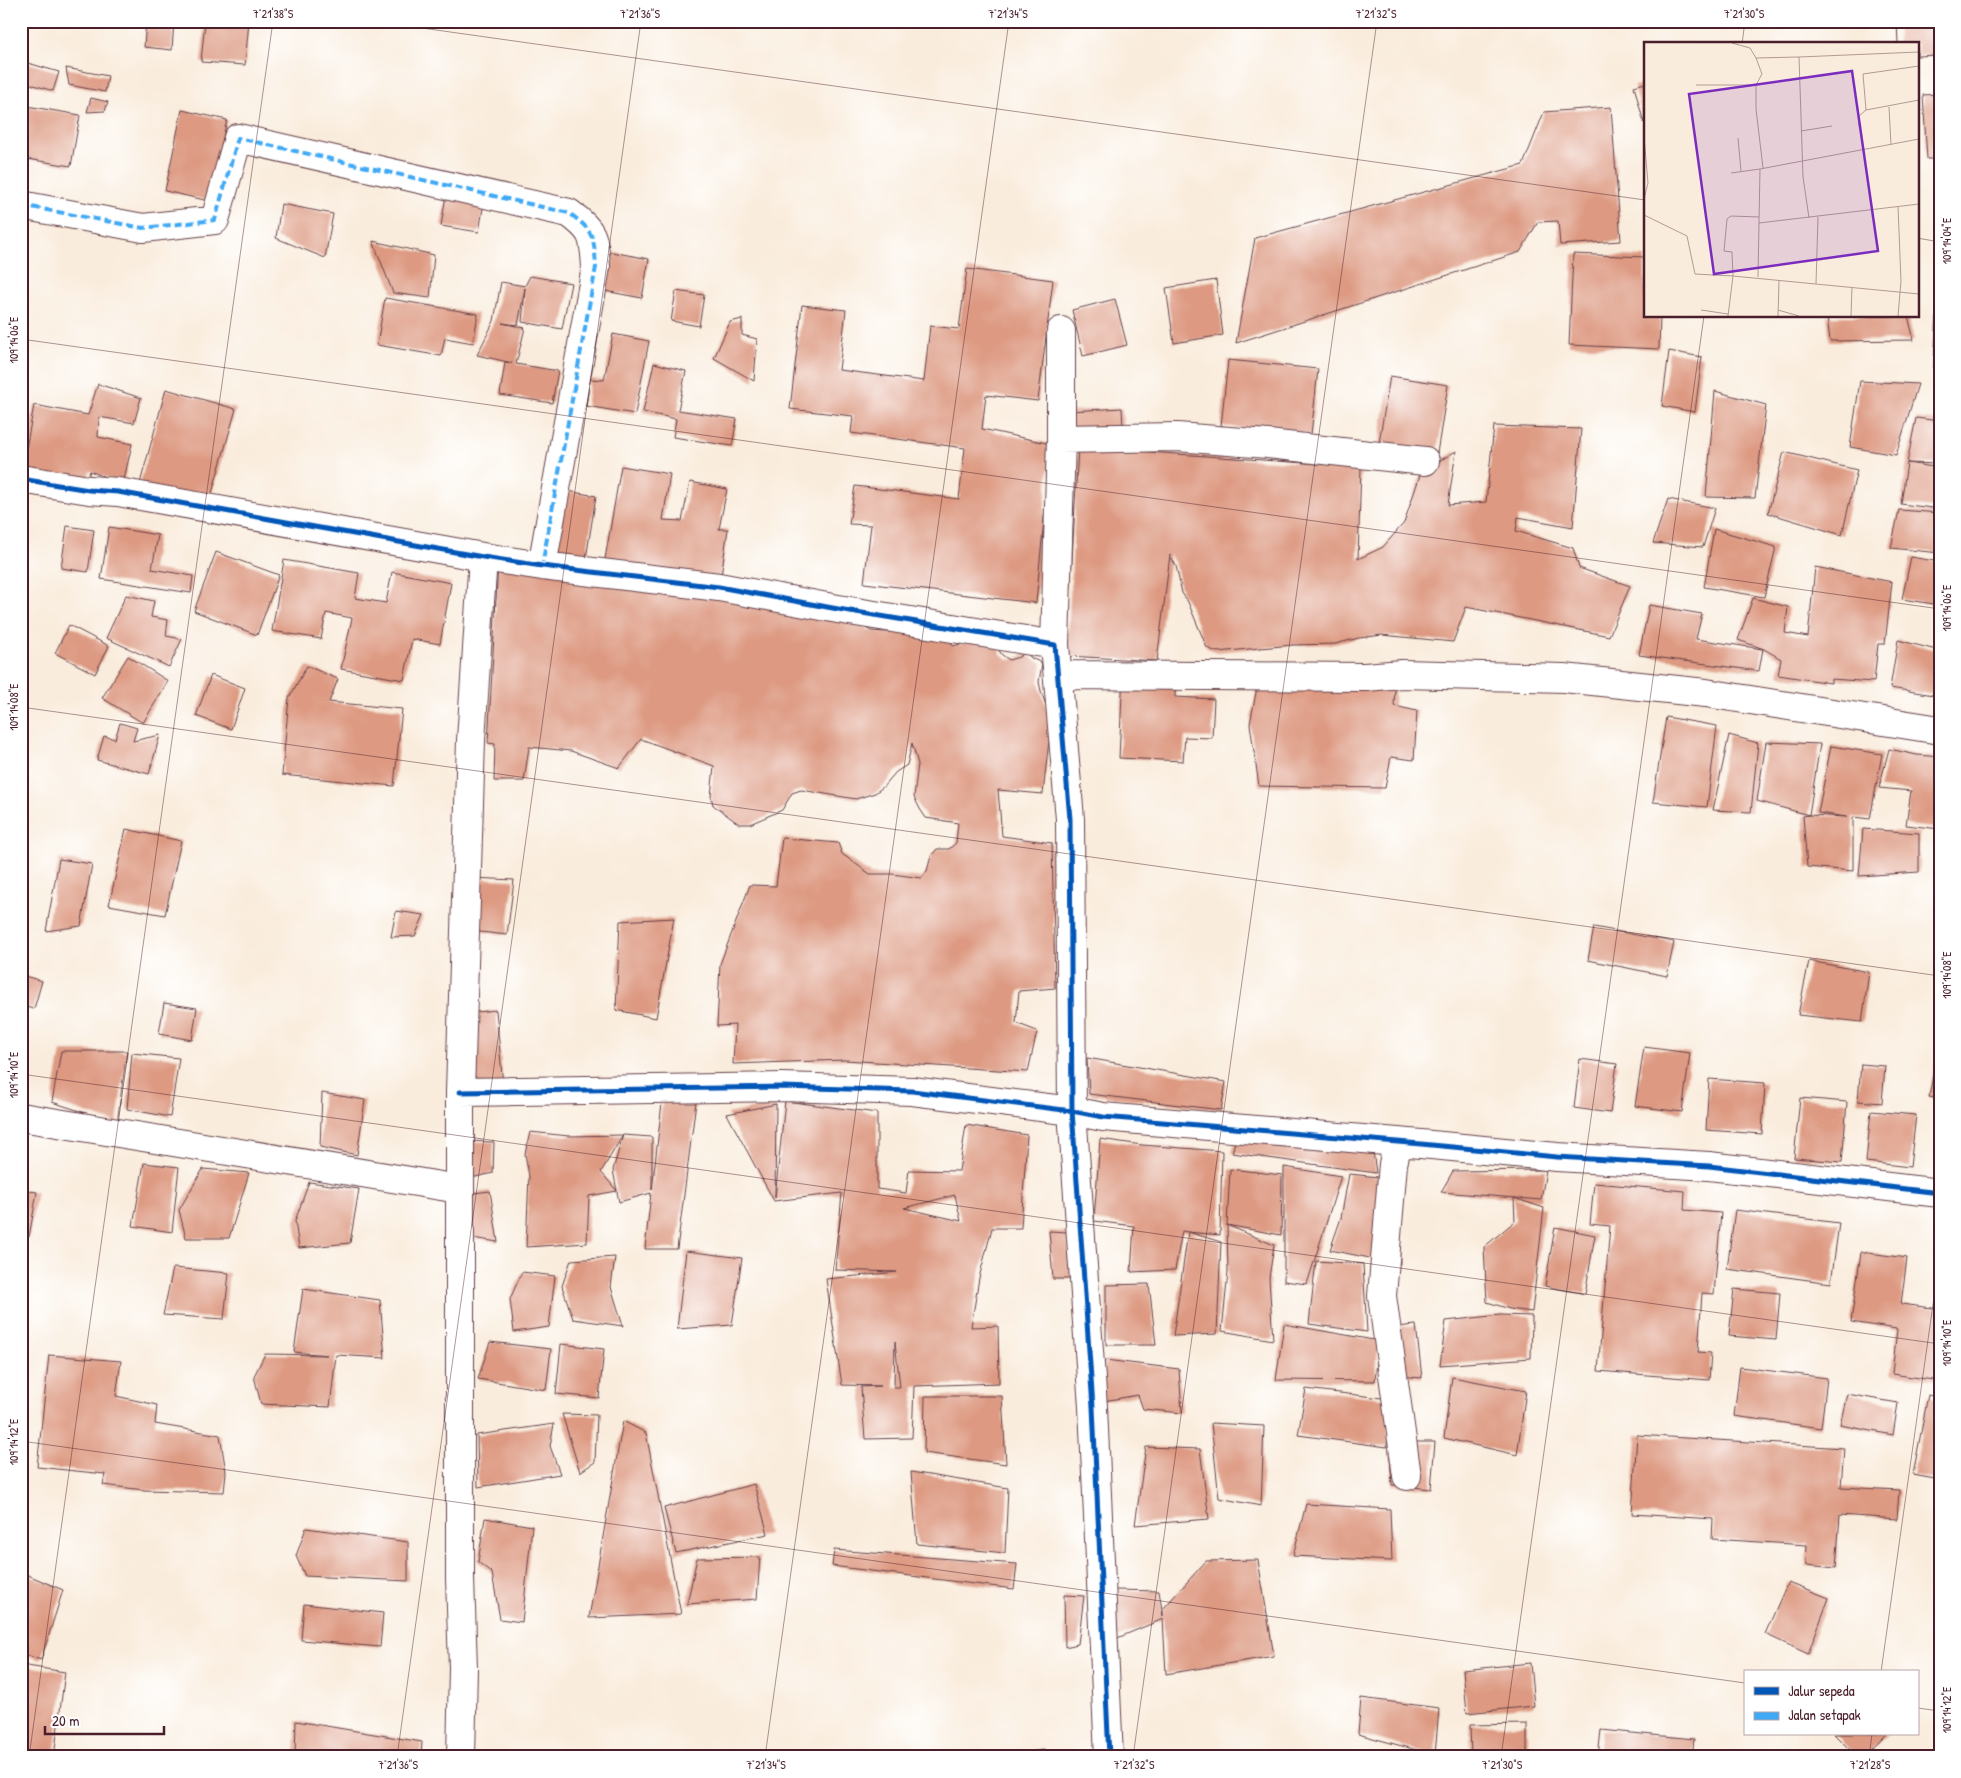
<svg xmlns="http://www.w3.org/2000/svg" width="1961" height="1778" viewBox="0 0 1961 1778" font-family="'Patrick Hand',sans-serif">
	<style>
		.building { fill: #dd9981; fill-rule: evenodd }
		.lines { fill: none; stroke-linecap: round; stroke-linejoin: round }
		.street-casing { stroke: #643e46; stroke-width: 30 }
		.street { stroke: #fff; stroke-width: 28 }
		.quiet { stroke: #3fa9f5; stroke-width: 4; stroke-dasharray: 8 4; stroke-linecap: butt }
		.cycleway-casing { stroke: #fff; stroke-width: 8 }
		.cycleway { stroke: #0057b8; stroke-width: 5 }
		.ticks { fill: none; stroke: #4a1f2b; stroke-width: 1; stroke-opacity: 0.45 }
		.inset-road { fill: none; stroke: #b39a95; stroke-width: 1 }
		.view { fill: #7b2cbf; fill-opacity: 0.15; stroke: #7b2cbf; stroke-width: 2.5 }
		.inset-edge { fill: none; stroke: #4a1f2b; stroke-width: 2.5 }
		.neatline { fill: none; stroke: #4a1f2b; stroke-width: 2 }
		.ticks-label { font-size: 12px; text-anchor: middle; fill: #4a1f2b }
	</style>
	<rect width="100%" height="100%" fill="#fff"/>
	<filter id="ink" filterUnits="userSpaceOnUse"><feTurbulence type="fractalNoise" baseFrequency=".02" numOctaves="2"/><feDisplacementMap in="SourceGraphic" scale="10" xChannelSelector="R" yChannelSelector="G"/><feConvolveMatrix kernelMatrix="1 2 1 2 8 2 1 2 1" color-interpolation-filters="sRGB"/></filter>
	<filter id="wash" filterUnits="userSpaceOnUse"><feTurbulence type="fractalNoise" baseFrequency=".0096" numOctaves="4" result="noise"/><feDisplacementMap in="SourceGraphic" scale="20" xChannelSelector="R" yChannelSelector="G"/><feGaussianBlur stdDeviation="1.12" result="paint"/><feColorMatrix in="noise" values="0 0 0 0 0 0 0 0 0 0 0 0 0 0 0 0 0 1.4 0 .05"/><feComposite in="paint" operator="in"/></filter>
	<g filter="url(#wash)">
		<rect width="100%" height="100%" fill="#f9ecdc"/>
		<g id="blocks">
			<path class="building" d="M146,21h28l-2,29 -28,-3z
				M205,21h44l-4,44 -44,-3z
				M1897,21h43v34l-23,1v-12h-19z
				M21,61l38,11 -6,19 -32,-10z
				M66,68l42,8 -3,16 -36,-7z
				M1645,83v39l-1,1 -10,-37z
				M1940,94v65h-13l-4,-64z
				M91,98l17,4 -3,9 -18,1z
				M21,105l59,10 -9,51 -50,-8z
				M1611,107l10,134 -61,4 -2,-24 -20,1 -18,30 -284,91 19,-105 268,-73 21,-53z
				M182,110l45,10 -18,81 -44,-10z
				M448,183l38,7 -7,42 -38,-6z
				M281,204l52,10 -8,44 -49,-20z
				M373,241l61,14 -4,43 -37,-5z
				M601,250l48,9 -7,39 -48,-9z
				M1573,254l72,3v59h15l-1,33 -90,-4z
				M967,269l86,11 -15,121 -52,-6 -4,34 69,15 -15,159 -172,-20 7,-58 -22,-1 6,-38 104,13 6,-51 -114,-15 2,-17 -63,-7 12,-104 44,5 -7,60 85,11 6,-55 29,3z
				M530,276l41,7 -9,46 -40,-7 3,-34 -7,37 -16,-2 23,5 -9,36 42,7 -6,32 -52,-8 5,-33 7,1 -35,-8 17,-34 7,-39 24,4z
				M1216,280l7,55 -49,8 -8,-55z
				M676,291l28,4 -5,31 -28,-5z
				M1938,297h2v101l-8,-2z
				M385,298l93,16 -5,29 -28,-5 -4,18 -64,-11z
				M1115,299l12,46 -44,11 -11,-46z
				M1827,316h81l6,24 -84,1z
				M742,319v16l15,4 -3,42 -40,-23 16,-36z
				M613,334l36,7 -14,73 -49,-8 4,-27 14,1z
				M1669,351l33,6 -7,55 -33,-6z
				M1228,360l90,9 -7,66 -90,-9z
				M654,363l32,8 -8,39 59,9 -5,27 -59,-9 3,-18 -33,-7z
				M1390,376l58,9 -11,68 -58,-10z
				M1860,381l58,3 -22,71 -46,-8z
				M98,384l43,14 -7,25 -35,-6 -1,20 34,7 -9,40 -33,-13 -4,12 -64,-12 12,-66 54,10z
				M166,389l70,20 -28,98 -69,-20z
				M1715,391l51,14 -11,93 -49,-1z
				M1122,408l1,20 -52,3 -1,-20z
				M1916,418l24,3v43l-33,-1 33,5v41l-39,-5 6,-41z
				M1494,426l87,3 -8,98 -55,-10 -2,14 57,17 6,20 51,18 -21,50 -143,-29 -13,35 -71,-7 -23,3 -24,6 -42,1 -76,7 -10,-4 -19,-46 -6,-9 -6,-27 -6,-11 -13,106 -90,-5 11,-209 283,20 -3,92 25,-12 21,-24 17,-51 35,-21 -8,54 38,-3z
				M1784,452l73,18 -15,65 -74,-22z
				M621,466l49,8 -7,46 19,1 8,-39 37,7 -8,40h9l-8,54 -116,-18z
				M556,489l40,7 -10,63 -41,-7z
				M1668,499l47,9 -12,39 -50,-4z
				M1899,510l41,3v40l-49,-5z
				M67,526l27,4 -6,42 -27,-4z
				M109,527l49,8 -6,34 41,7 -2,17 -90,-14z
				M1714,529l62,18 -12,50 -60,-10z
				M216,552l63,23 -22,60 -63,-24z
				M1911,557l29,5v43l-38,-6z
				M284,560l75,13 -4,25 31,5 6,-31 59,11 -11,61 -28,-5 -8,41 -63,-11 11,-51 -26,-5 -5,26 -49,-8z
				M498,564l281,38 83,24 9,5 78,5 4,10 22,-5 22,5 4,8 8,6 10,-3 7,-5 5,6 11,5 -3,19 2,9 7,20 2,19 -7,64 -45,-4 4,46 50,7 3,145 -36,3 -3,32 21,8 -9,41 -183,-12 -112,4 2,-39 -18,1 3,-62 30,-79 26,1 6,-48 56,5 4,11 28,20h22l30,4 5,-7 4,-15 6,-7h12l7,-6 2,-20 -32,-5 -6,-9 -6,-12 4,-33 -6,-21 -5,22 -11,7 -13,15 -8,6 -19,6 -55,-9 -9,3 -10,17 -32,14h-11l-26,-19 -2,-9 3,-30 -73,-27 -22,29 -48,-17 -42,-4 -5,34h-30l1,-37 -7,-1z
				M1815,567l77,15 -7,62h-7l-4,38 -43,-3v4l-53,-8 3,-16 -17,-10 -26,-9 15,-42 35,9 -3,26 23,4z
				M126,595l28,6 -3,16 17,3 -2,16 16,3 -13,28 -63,-29z
				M1649,605l53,9 -6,25 67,10 -4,22 -120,-16z
				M69,625l40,21 -14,28 -40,-21z
				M1898,640l42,11v45l-50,-8z
				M128,656l40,25 -25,42 -41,-25z
				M307,666l31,13 -9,23 73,7 -8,77 -112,-11 7,-77z
				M1261,666l135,3 -2,37 23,5 -3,49 -23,-3 -6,31 -126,-2 -9,-62z
				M1123,673l53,2 -1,22 39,2 -2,39 -27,-1 -2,24 -64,-3z
				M211,675l34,13 -14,41 -35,-13z
				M1666,717l51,9 -10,81 -54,-5z
				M120,723l17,5 -4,13 27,-6 -11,39 -52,-14 7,-24 11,3z
				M1729,735l29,8 -7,69 -38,-2z
				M1766,742l54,2 -11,71 38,2 -29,-4 13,-67 51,8 -12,65 -17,-2v54l-46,-4 -4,-51 6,-1 -52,-14z
				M1889,749l28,6 23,2v72l-34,-4 5,-34 -32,-3z
				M126,829l55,12 -16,74 -56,-10z
				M1863,829l56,4v39l-60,4z
				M59,859l33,5 -11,62 -35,5z
				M473,878l41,2 -7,55 -35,-4z
				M396,911l28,4 -9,21 -24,1z
				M674,918l-18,100 -40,-8 4,-89z
				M1594,927l80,15 -7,34 -79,-16z
				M1809,961l60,11 -7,50 -64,-7z
				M21,975l21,6 -8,28 -13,-3z
				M164,1003l33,5 -5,32 -33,-6z
				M496,1010l7,75 -27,3 -8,-75z
				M1644,1047l46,6 -8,59 -47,-6z
				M1938,1049h2v50l-11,-2z
				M61,1051h66l-10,72 -65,-21z
				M132,1053l47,5 -9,59 -43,-8z
				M1087,1058l139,24 -5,28 -132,-16z
				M1580,1059l37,5 -7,49 -36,-5z
				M1861,1064l24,2 -3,37 -24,-2z
				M1709,1079l56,4 -3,51 -56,-4z
				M322,1093l43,7 -8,55 -37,-8z
				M663,1094h34l-20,155h-32l6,-56 -32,9 -6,-32 10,-35 29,2v53z
				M1800,1098l47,4 -5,60 -48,-4z
				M785,1101l92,12v76l29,4 3,-23 50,1 7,-46 61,10 -6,93h-29l-13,50 -8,49 27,-1 1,57 -85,3 -2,52 -47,1 -4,-52 20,-1 -39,-1 -16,-106 71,-7 -62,-2 7,-77 -68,8 -47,-87 49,-10 -1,94zM955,1195l6,26 -57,-13zM895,1341l5,46h-6z
				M1871,1111l45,4 -6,52 -44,-5z
				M530,1132l39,4 54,-1 -22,37 16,19 -28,5 -2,47 -61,4 3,-71 -4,-22z
				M1237,1134l136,17 3,22 -144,-20z
				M1100,1139l42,6 80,6 -2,84 -32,-3 33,10 -4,92 -44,2 15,-104 -6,-1 -7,39 -44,2 3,-46 -40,-5z
				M468,1141l26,1 -1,31 -26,6z
				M144,1163l35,4 -7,65 -39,-6z
				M1284,1167l57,9 -34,108 -23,-3z
				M203,1169l46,4 -20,65h-43l-7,-28z
				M1230,1169l52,6 -1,60 -54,-10z
				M1546,1170l-5,30 -100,-8 12,-21z
				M1349,1174l49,5 2,85 -70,-14 11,-32z
				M309,1182l50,7 -9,54 -51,5 -4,-27z
				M1594,1183l91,8 -1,19 37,3 -7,81 -12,-1 -4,59 13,1 -2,27 -111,-9 12,-145 -20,-2z
				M21,1190l16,2 -8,45 -8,-2z
				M490,1191l8,51 -39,-6 6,-42z
				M1514,1198l30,10 -12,104 -22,-3 -23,-7 -3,-55 31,-26z
				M1735,1210l104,13 -8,60 -104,-14z
				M1227,1225l47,20 -5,33 4,62 -51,-9 6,-59z
				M1555,1227l40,8 -10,59 -40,-8z
				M1049,1231l19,1 5,47h-20z
				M686,1251l56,7 -10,67 -55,4z
				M1861,1252l46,6 -6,46 39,5v72l-48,-7 5,-45 -46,-7z
				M615,1257l-4,30 12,39 -50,-7 -11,-33 9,-26z
				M1316,1261l47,3 4,68 -58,-8z
				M173,1268l56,5 -5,46 -61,-4z
				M522,1272l33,4 -6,51 -35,5 -4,-33z
				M1149,1284l7,61h-50v-60z
				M303,1289l77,11 5,58 -49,-3 -6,52 -69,-3 -7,-28 11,-22 62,1 -33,-3z
				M1734,1289l46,4 -4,47 -47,-4z
				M1500,1315l32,1 -1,42 -91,7 6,-44z
				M1284,1324l95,17 -4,40 -99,-1z
				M1416,1325l6,53 -32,-3 7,-48z
				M490,1342l61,7 -5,41 -68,-11z
				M561,1344l43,5 -5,49 -43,-4z
				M49,1355l72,6 -5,35 41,9 -2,19 65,11 6,37 -2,20 -80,-2 -41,-5 2,-11 -68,-7z
				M1105,1360l74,9 3,44 -39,-4 -5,-14 -40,7z
				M1740,1367l87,11 -6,50 -87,-12z
				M1452,1377l74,14 -9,64 -73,-17z
				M1306,1389l84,10 -3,48 -89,-12z
				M1847,1394l51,9 -5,32 -53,-10z
				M1928,1395l12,3v82l-27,-5z
				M925,1396h77l4,68 -82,-11z
				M562,1414l35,1 -2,47 -15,10z
				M623,1421l23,12 35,181 -92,4z
				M1211,1423l53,3 -3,80 -42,-8z
				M554,1424l-4,22 10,28 -82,13 -1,-52z
				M1637,1435l207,13 -3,39 58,3 -2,29 -57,-4 -4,53 -30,-3 1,-20 -95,-6 1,-20 -81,-5z
				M1389,1442h46l-4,47 -39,-4z
				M1146,1447l54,2 9,70 -74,6z
				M911,1472l97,16 -3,65 -88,-9z
				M754,1484l14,50 -92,19 -12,-45z
				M1306,1504l84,5 2,52 -99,-5z
				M485,1518l47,8 -10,96 -22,-3 -8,-46 -14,-11z
				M306,1528l102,14v39l-103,-5 -9,-20z
				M834,1550l183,14 -3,25 -182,-23z
				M760,1557l-3,42 -70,5 10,-46z
				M1258,1560l16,96 -108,18 -3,-55 -48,20v-49l44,1 4,25v-7l43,-48z
				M21,1572l42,18 -22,70 -20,-7z
				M1788,1582l41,16 -21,56 -43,-20z
				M1064,1595l20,1 -6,48 -13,3z
				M304,1604l79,9 -3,34 -79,-7z
				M1530,1663l4,43 -67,7 -4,-43z
				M21,1665l44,7 -11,85h-11l-22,-5z
				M1361,1698l78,10 -4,47 -77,-21z
				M296,1721l126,21 -1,15h-126z
				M1527,1724v33h-56l-1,-32z
				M1601,1730l93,9 -2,18h-94z
				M1834,1734h53l-23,23h-7z
				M1044,1750l1,7h-45v-1z"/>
		</g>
	</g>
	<g filter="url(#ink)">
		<use href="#blocks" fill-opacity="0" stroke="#643e46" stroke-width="1"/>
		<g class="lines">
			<g class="street-casing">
				<path id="street" d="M21,205l122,23 72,-8 23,-82 331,75c25,18 25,24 27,54l-54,299
					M1061,439l116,-2 91,7 157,17
					M21,479l68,11 29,2 365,65 59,9 177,21 119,22 217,36 15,174 2,292 21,296 16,350
					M1055,645l6,-206v-108
					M1059,675l306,2 37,-3 162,4 142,15 234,37
					M460,1092l322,-5 130,4 160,20 31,6 318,27 136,13 152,9 231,27
					M21,1117l438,72
					M1398,1142l-5,22 -11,132 25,180
					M461,1757l2,-89 -3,-90v-486l11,-352 12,-183"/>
			</g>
			<use href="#street" class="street"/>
			<path class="quiet" d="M21,205l122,23 72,-8 23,-82 331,75c25,18 25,24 27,54l-54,299"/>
			<g class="cycleway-casing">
				<path id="cycleway" d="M21,479l68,11 29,2 365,65 59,9 177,21 119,22 217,36 15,174 2,292 21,296 16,350
					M460,1092l322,-5 130,4 160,20 31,6 318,27 136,13 152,9 231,27"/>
			</g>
			<use href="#cycleway" class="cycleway"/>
		</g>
	</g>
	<path class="ticks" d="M372,21l1273,179M1742,44l3,-23M1917,238l23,4M21,339l1919,270M21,707l1919,269M21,1074l1919,270M21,1441l1724,242M1881,1672l59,-417M1917,1708l23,3M29,1757l244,-1736M397,1757l244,-1736M765,1757l244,-1736M1133,1757l244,-1736M1501,1757l203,-1441M1869,1757l3,-23"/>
	<g transform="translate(1644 42)">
		<rect width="275" height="275" fill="#f9ecdc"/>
		<path class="inset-road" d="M88,1l18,5 6,10 43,-1 4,120 6,41M155,15l120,-5M112,16l6,16 -6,11v24l7,59M52,43h60M245,65l2,38M222,68l53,-10M215,84v-10l7,-6 -3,-36 56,-8M157,89l31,-5M0,95l4,46 -4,16M94,96l3,33M87,131l29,-4M254,164l3,75 -3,35M0,173l43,21 8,38 38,2 -1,-24 -8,-1 3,-32 4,-3 28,1M115,181l160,-19M114,235l2,-108 159,-30M172,242l2,-67M57,268l27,4M134,268l21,6M84,274l5,-40 186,18M134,274l1,-36M207,274l1,-29"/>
		<path class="view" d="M208,29l26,180 -164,23 -25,-180z"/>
		<rect width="275" height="275" class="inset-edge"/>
	</g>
	<rect width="1961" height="1778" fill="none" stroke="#fff" stroke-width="55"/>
	<rect x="1744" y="1670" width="175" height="65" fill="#ffffff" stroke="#b7a5aa"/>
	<rect x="1754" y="1687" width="25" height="8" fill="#0057b8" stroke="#b7a5aa"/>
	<text x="1788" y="1696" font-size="15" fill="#4a1f2b">Jalur sepeda</text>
	<rect x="1754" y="1712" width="25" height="8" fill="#3fa9f5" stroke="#b7a5aa"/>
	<text x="1788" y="1720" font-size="15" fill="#4a1f2b">Jalan setapak</text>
	<path d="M45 1726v8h119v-8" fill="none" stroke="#4a1f2b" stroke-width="2.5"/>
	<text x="52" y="1726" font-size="15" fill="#4a1f2b" stroke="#ffffff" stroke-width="4" paint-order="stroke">20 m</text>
	<rect x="28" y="28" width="1906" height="1722" class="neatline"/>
	<g class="ticks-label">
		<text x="273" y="18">7°21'38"S</text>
		<text x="640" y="18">7°21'36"S</text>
		<text x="1008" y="18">7°21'34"S</text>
		<text x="1376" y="18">7°21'32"S</text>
		<text x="1744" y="18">7°21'30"S</text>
		<text transform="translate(1947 241) rotate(-90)" y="4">109°14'04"E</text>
		<text transform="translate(14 340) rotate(-90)" y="4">109°14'06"E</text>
		<text transform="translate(1947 608) rotate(-90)" y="4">109°14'06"E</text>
		<text transform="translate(14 707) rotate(-90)" y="4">109°14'08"E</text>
		<text transform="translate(1947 975) rotate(-90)" y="4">109°14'08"E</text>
		<text transform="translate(14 1075) rotate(-90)" y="4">109°14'10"E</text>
		<text transform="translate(1947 1343) rotate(-90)" y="4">109°14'10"E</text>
		<text transform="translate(14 1442) rotate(-90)" y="4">109°14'12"E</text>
		<text transform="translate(1947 1710) rotate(-90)" y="4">109°14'12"E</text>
		<text x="398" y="1769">7°21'36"S</text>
		<text x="766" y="1769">7°21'34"S</text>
		<text x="1134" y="1769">7°21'32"S</text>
		<text x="1502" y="1769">7°21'30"S</text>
		<text x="1870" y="1769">7°21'28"S</text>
	</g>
</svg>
